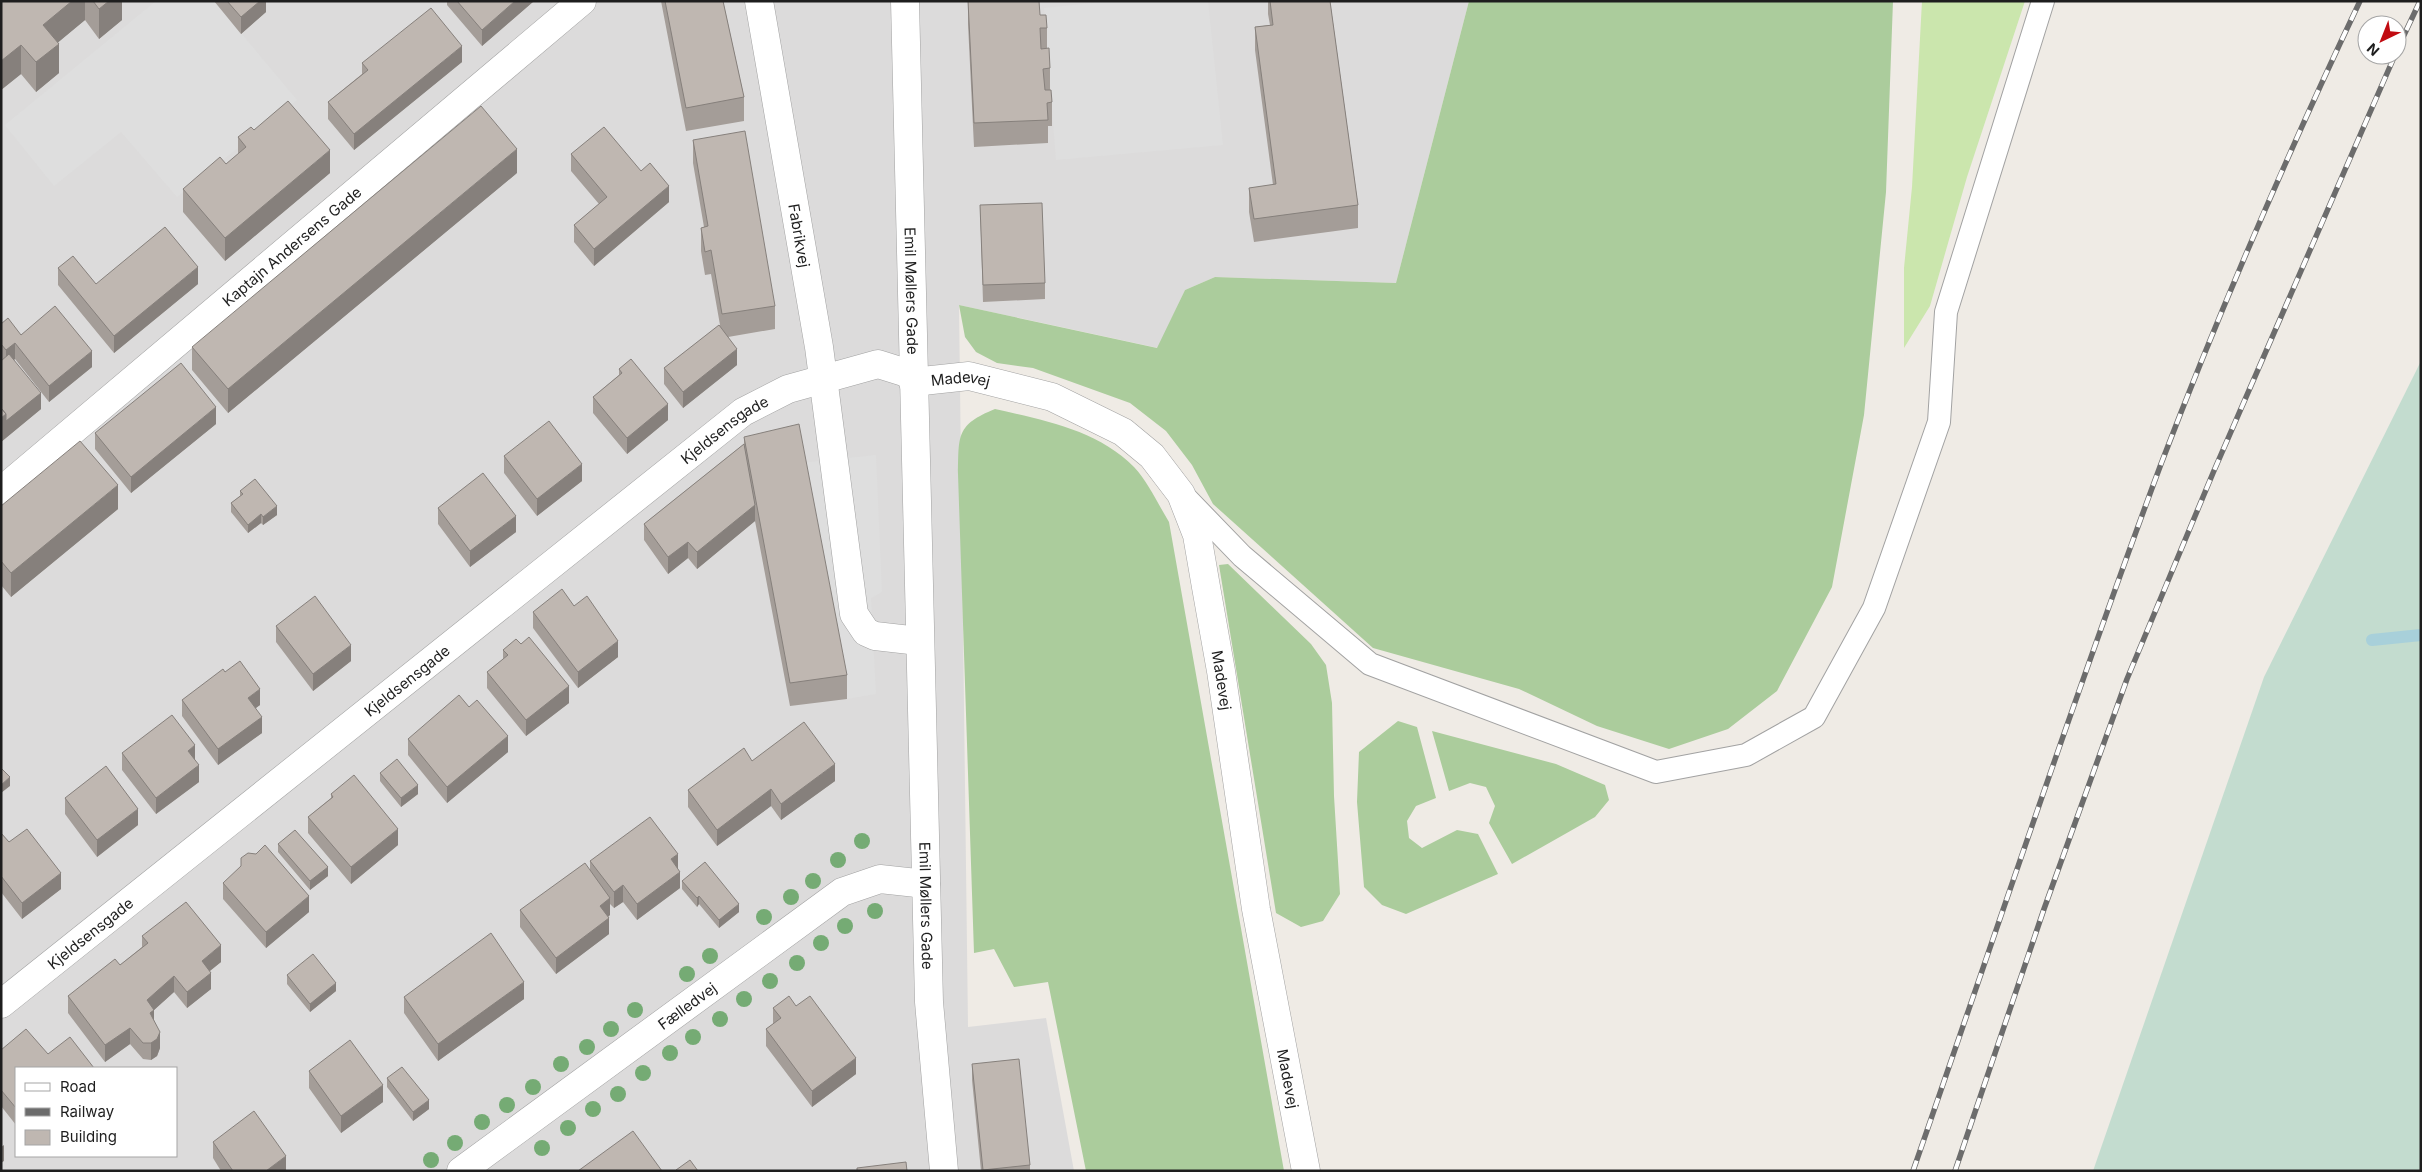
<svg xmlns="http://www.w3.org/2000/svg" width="2422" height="1172" viewBox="0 0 2422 1172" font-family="Inter,sans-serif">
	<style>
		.residential { fill: #dcdbdb; fill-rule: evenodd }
		.grass { fill: #cbe6ad }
		.forest { fill: #abcc9c }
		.wetland { fill: #c3dccf }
		.parking { fill: #dedede }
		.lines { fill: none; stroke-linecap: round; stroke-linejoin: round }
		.stream { stroke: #a8d0da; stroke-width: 12 }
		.service-casing { stroke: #a2a2a2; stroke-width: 24 }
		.minor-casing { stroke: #a2a2a2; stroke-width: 29 }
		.service { stroke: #fff; stroke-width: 22 }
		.minor { stroke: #fff; stroke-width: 28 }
		.rail-casing { stroke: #6c6c6c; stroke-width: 5.5 }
		.rail { stroke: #fff; stroke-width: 4; stroke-dasharray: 11; stroke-linecap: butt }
		.tree { fill: #75ab74 }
		.wall { fill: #a49d98 }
		.shaded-wall { fill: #86807c }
		.building { fill: #bfb7b1; stroke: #86807c }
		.labels { text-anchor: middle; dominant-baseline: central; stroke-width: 5; stroke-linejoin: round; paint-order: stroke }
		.street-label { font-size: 15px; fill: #1e1e1e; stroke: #fff }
	</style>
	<rect width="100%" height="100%" fill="#efebe5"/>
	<path class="residential" d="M1,1h1468l-73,282 -181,-6 -30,13 -27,58 -199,-43 9,722 78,-9 28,153h-1073zM16,1068h160v88h-160z"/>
	<path class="grass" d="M1922,1h103l-58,176 -37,129 -26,42v-80l8,-81z"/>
	<path class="forest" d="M1469,1h424l-7,191 -22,223 -32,172 -55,104 -49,38 -59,20 -72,-23 -78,-37 -146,-41 -160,-144 -21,-39 -26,-34 -36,-28 -97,-35 -36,-5 -21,-11 -11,-15 -6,-32 198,43 28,-58 30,-13 181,6z
		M995,409c48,11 103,21 139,58 14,15 24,37 35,55l115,649h-198l-38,-189 -34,5 -20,-38 -20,4 -16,-479c1,-39 -2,-49 37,-65z
		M1228,564l83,80 15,21 6,38 2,93 6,98 -17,27 -22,6 -25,-14 -57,-348z
		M1398,721l19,6 19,71 -20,8 -9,15 2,17 13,10 35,-18 21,4 20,40 -92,40 -24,-9 -18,-18 -7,-85 2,-50z
		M1432,731l124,33 49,21 4,15 -14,17 -83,47 -23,-41 6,-17 -9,-19 -16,-4 -21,8z"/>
	<path class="wetland" d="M2421,361v810h-328l171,-494z"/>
	<path class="parking" d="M156,1h58l83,99 -120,97 -56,-65 -67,54 -49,-61z
		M1112,1h96l15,144 -167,15 -12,-152z
		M876,455l6,137 -11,6 5,96 -29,5 -46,-236z"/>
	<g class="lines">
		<path class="stream" d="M2372,640l49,-5"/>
		<g class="service-casing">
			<path id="service" d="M1184,496l58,60 128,108 286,108 90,-17 68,-38 60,-109 65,-186 7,-110 97,-311"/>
		</g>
		<g class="minor-casing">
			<g id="minor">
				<path id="s1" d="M759,1l60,346 35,267 12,18 9,4 44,5"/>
				<path id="s2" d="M905,1l24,1001 15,169"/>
				<path id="s3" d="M913,382l56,-6 83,21 71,35 29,24 29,38 16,41 9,52 15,84 35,238 50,262"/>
				<path id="s4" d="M1,491l581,-490"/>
				<path id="s5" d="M1,1004l742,-592 45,-23 90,-25 35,11"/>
				<path id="s6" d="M461,1171l381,-279 38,-13 46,5"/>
			</g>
		</g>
		<use href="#service" class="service"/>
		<use href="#minor" class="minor"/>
		<g class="rail-casing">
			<path id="rail" d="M2397,50l23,-49
				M1913,1171c82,-236 161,-473 248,-707 60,-157 127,-311 199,-463
				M1955,1171l89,-262 83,-230 86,-206 182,-418"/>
		</g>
		<use href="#rail" class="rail"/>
	</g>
	<g class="tree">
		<circle cx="862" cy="841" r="8"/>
		<circle cx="838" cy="860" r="8"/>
		<circle cx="813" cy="881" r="8"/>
		<circle cx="791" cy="897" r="8"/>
		<circle cx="875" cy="911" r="8"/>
		<circle cx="764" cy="917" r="8"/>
		<circle cx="845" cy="926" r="8"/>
		<circle cx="821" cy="943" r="8"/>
		<circle cx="710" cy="956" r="8"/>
		<circle cx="797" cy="963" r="8"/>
		<circle cx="687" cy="974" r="8"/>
		<circle cx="770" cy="981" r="8"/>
		<circle cx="744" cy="999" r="8"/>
		<circle cx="635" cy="1010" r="8"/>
		<circle cx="720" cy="1019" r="8"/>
		<circle cx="611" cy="1029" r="8"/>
		<circle cx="693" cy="1037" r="8"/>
		<circle cx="587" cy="1047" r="8"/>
		<circle cx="670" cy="1053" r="8"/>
		<circle cx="561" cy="1064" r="8"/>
		<circle cx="643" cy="1073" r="8"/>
		<circle cx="533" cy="1087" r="8"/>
		<circle cx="618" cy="1094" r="8"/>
		<circle cx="507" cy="1105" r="8"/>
		<circle cx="593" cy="1109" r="8"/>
		<circle cx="482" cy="1122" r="8"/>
		<circle cx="568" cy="1128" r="8"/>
		<circle cx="455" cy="1143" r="8"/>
		<circle cx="542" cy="1148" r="8"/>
		<circle cx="431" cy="1160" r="8"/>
	</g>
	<path class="wall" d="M1,1h121v19l-23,19 -14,-19 -27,22 1,31 -23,19 -15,-18 -20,16z
		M214,1h52v11l-25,22z
		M447,1h87l-52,45 -35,-41z
		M661,1h62l21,96v24l-58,10z
		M968,1l72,14 7,13v21l3,19v22l2,12v24h-4v17l-74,4 -6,-123z
		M1268,1h62l28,204v23l-104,14 -5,-30v-24l24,-3 -18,-135v-23l15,-2 -2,-11z
		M462,62l-108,88 -26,-31v-17l34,-28v-11z
		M254,130l76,43 -105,88 -42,-49v-23l43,-25 12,-10v-17z
		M693,140l82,166v23l-47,8 9,28 -54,43 -19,-24v-16l56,-43 -9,-51 -6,1 -4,-24v-23l3,-1 -11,-64z
		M571,154l70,17 28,31 -75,64 -20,-24v-17l25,-21 -28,-33z
		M517,173l-289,240 -36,-43v-23z
		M980,205l65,78v16l-62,3z
		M58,268l38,16h102l-84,69 -56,-68z
		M1,324l20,11 71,32 -43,35 -34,-43 -1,1 27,49 -40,33z
		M619,369l49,51 -41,34 -34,-41v-16l26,-22z
		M216,424l-85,69 -36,-44v-16z
		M744,437l103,238v24l-57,7 -35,-185 -58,48 -9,-11 -20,16 -24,-34v-16l100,-80z
		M504,456l78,25 -45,35 -33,-43z
		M240,491l37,24 -14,10 -2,-2 -13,10 -17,-21v-9l9,-7z
		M1,506l117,3 -107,88 -10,-12z
		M438,508l78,24 -46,35 -32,-43z
		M533,612l85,45 -40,31 -45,-60z
		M276,626l75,35 -38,30 -37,-49z
		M503,650l66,53 -43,33 -39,-48v-16l16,-13z
		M225,672l35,33 -5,3 7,25 -44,32 -36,-49v-16z
		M408,739l100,13 -61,51 -39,-48z
		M122,753l73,8 4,21 -43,32 -34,-44z
		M752,761l83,20 -54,39 -10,-14 -54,40 -29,-39v-17z
		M380,773l38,21 -17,13 -21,-26z
		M331,794l67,51 -47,39 -43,-51v-16l23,-19z
		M65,798l73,27 -41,32 -32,-43z
		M1,833l8,9 52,47 -39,30 -21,-27z
		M278,844l50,32 -18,14 -32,-38z
		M590,861l88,8 2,19 -43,32 -14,-18 -9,6 -4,-4v11l-2,2 1,17 -53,40 -36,-47v-17l70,-40z
		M682,881l57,31 -20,16 -20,-24 -2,3 -15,-18z
		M223,883l86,29 -43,36 -43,-49z
		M142,936l79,26 -11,9 1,18 -24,19 -13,-16 -20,18v10l6,28 -3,8 -6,4 -8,-1 -13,-15 -25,18 -37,-49v-17l52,-31 22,-18z
		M287,975l49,16 -26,21 -23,-28z
		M404,997l120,2 -86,62 -34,-48z
		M796,1006l60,68 -44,33 -46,-61v-17l7,-5v-16z
		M1,1050l93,18h-78v57l-15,-19z
		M972,1064l58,101v6h-49l-9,-91z
		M309,1071l74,31 -42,31 -32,-45z
		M387,1078l42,31 -16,12 -26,-34z
		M213,1142l73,29h-65l-8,-13z"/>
	<path class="shaded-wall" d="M72,1h13v19l-42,35v-30z
		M109,1h13v19l-23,19v-30z
		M260,1h6v11l-25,22v-17z
		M515,1h19l-52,45v-16z
		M59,44v29l-23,19v-30z
		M21,45v29l-20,16v-29z
		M462,46v16l-108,88v-16z
		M517,149v24l-289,240v-24z
		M330,150v23l-105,88v-23z
		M669,186v16l-75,64v-17z
		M198,267v17l-84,69v-17z
		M15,343v16l-9,7v-16z
		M737,349v16l-54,43v-16z
		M92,351v16l-43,35v-16z
		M41,393v16l-40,33v-24l5,-4z
		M668,404v16l-41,34v-16z
		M216,407v17l-85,69v-16z
		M582,464v17l-45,35v-17z
		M118,485v24l-107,88v-24z
		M755,505v16l-58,48v-17z
		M277,506v9l-14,10v-8z
		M261,514v9l-13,10v-8z
		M516,516v16l-46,35v-16z
		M688,542v16l-20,16v-17z
		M618,641v16l-40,31v-16z
		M351,645v16l-38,30v-17z
		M569,686v17l-43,33v-16z
		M260,689v16l-12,9v-16z
		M262,717v16l-44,32v-16z
		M508,736v16l-61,51v-16z
		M195,745v17l-7,-11z
		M835,764v17l-54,39v-16z
		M199,765v17l-43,32v-16z
		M10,777v9l-9,7v-8z
		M418,785v9l-17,13v-9z
		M771,789v17l-54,40v-16z
		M138,809v16l-41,32v-17z
		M398,829v16l-47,39v-17z
		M678,854v16l-7,-11z
		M328,867v9l-18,14v-9z
		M680,872v16l-43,32v-16z
		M61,873v16l-39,30v-16z
		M623,885v17l-9,6v-16z
		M309,896v16l-43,36v-16z
		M699,896v8l-2,3v-9z
		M610,898v17l-10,7v-16z
		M739,904v8l-20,16v-8z
		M609,918v16l-53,40v-16z
		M221,945v17l-19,15v-16z
		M211,973v16l-24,19v-16z
		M174,976v16l-20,18v16l-7,-26z
		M524,982v17l-86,62v-17z
		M336,983v8l-26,21v-8z
		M130,1028v16l-25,18v-17z
		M160,1032v16l-3,8 -6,4v-17z
		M856,1058v16l-44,33v-16z
		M383,1085v17l-42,31v-17z
		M429,1100v9l-16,12v-9z
		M4,1145v16l-3,2v-16z
		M286,1156v15h-20z"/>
	<path class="building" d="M1,1h71l-29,24 16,19 -23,18 -15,-17 -20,16z
		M93,1h16l-10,8z
		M227,1h33l-19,16z
		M457,1h58l-33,29z
		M665,1h58l21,96 -58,11z
		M968,1h71l1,14h6l1,13h-7l1,21 8,-1 1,20 -7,1 2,21h6l1,12 -5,1 1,17 -74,3z
		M1270,1h60l28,204 -104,14 -5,-31 27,-4 -21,-157 18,-2z
		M431,8l31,38 -108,88 -26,-32 40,-32 -6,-7z
		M288,101l42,49 -105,88 -42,-49 37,-32 6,7 20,-17 -8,-10 13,-10 3,3z
		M481,106l36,43 -289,240 -36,-42z
		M604,127l37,44 9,-8 19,23 -75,63 -20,-24 33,-28 -36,-43z
		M745,131l30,175 -53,8 -11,-64 -6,2 -4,-24 7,-2 -15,-86z
		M1042,203l3,80 -62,2 -3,-80z
		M165,227l33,40 -84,69 -56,-68 15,-12 23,28z
		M55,306l37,45 -43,35 -34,-43 -9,7 -5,-6v-20l7,-6 13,17z
		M719,325l18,24 -54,43 -19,-24z
		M9,354l32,39 -35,28v-7l-5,-6v-47z
		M631,359l37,45 -41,34 -34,-41 29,-24 -3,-4z
		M181,363l35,44 -85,70 -36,-44z
		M1,408l5,6 -5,4z
		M549,421l33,43 -45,35 -33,-43z
		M799,424l48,251 -57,8 -46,-246z
		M80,441l38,44 -107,88 -10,-12v-55z
		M744,444l11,61 -58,47 -9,-10 -20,15 -24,-33z
		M483,473l33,43 -46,35 -32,-43z
		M255,479l22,27 -14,11 -2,-3 -13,11 -17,-22 12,-9 -3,-3z
		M562,589l12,17 13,-10 31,45 -40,31 -45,-60z
		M315,596l36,49 -38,29 -37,-48z
		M529,637l40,49 -43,34 -39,-48 21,-17 -5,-5 13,-11 5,5z
		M240,661l20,28 -12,9 14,19 -44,32 -36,-49 41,-31 2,3z
		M459,695l10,12 8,-7 31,36 -61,51 -39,-48z
		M172,715l23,30 -7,6 11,14 -43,33 -34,-45z
		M804,722l31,42 -54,40 -10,-15 -54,41 -29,-40 56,-42 8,13z
		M397,759l21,26 -17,13 -21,-25z
		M106,766l32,43 -41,31 -32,-42z
		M1,768l9,9 -9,8z
		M354,775l44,54 -47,38 -43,-50 25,-20 -2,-3z
		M650,817l28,37 -7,5 9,13 -43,32 -14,-19 -9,7 -24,-31z
		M27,829l34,44 -39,30 -21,-27v-43l8,9z
		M295,830l33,37 -18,14 -32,-37z
		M265,845l44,51 -43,36 -43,-49 18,-17v-8l7,-5 8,1z
		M705,862l34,42 -20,16 -20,-24 -2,2 -15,-17z
		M585,863l25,35 -10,8 9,12 -53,40 -36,-48z
		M186,902l35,43 -19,16 9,12 -24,19 -13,-16 -27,24 7,10 -4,3 10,19 -3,7 -6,4h-8l-13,-15 -25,17 -37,-49 47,-37 5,6 28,-22 -6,-7z
		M491,933l33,49 -86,62 -34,-47z
		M313,954l23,29 -26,21 -23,-29z
		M789,996l7,10 14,-10 46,62 -44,33 -46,-62 15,-11 -8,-10z
		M26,1029l22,25 22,-17 24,31h-78v40l-15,-18v-40z
		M350,1040l33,45 -42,31 -32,-45z
		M1019,1059l11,106 -47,5 -11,-106z
		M402,1067l27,33 -16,12 -26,-34z
		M254,1111l32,45 -20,15h-33l-20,-29z
		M633,1131l29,40h-84z
		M690,1160l8,11h-21l-1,-1z
		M906,1162l1,9h-50v-3z"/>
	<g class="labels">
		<g class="street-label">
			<text stroke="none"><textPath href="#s1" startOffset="238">Fabrikvej</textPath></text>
			<text stroke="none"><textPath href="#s4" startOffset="380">Kaptajn Andersens Gade</textPath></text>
			<text stroke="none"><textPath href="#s2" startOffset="290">Emil Møllers Gade</textPath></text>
			<text stroke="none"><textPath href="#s3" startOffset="48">Madevej</textPath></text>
			<text stroke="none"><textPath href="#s5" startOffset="924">Kjeldsensgade</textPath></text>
			<text stroke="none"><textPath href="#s5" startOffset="519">Kjeldsensgade</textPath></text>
			<text stroke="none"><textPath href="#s3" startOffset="498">Madevej</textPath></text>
			<text stroke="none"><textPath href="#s2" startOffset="905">Emil Møllers Gade</textPath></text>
			<text stroke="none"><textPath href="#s5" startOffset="114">Kjeldsensgade</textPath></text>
			<text stroke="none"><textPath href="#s6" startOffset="280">Fælledvej</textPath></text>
			<text stroke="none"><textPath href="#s3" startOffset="902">Madevej</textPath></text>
		</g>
	</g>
	<rect width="2422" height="1172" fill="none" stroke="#1e1e1e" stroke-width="5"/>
	<rect x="15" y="1067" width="162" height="90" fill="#ffffff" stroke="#a5a5a5"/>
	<rect x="25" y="1083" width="25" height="8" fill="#ffffff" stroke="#a5a5a5"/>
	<text x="60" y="1092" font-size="15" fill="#1e1e1e">Road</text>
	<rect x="25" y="1108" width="25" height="8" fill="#6c6c6c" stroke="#a5a5a5"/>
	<text x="60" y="1117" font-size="15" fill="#1e1e1e">Railway</text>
	<rect x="25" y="1130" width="25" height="15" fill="#bfb7b1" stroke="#a5a5a5"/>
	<text x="60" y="1142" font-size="15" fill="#1e1e1e">Building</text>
	<g transform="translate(2382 40) rotate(223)"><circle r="24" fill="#ffffff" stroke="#a5a5a5"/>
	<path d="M0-4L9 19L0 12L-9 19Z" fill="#c10b11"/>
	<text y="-8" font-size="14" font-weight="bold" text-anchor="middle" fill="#1e1e1e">N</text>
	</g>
</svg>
